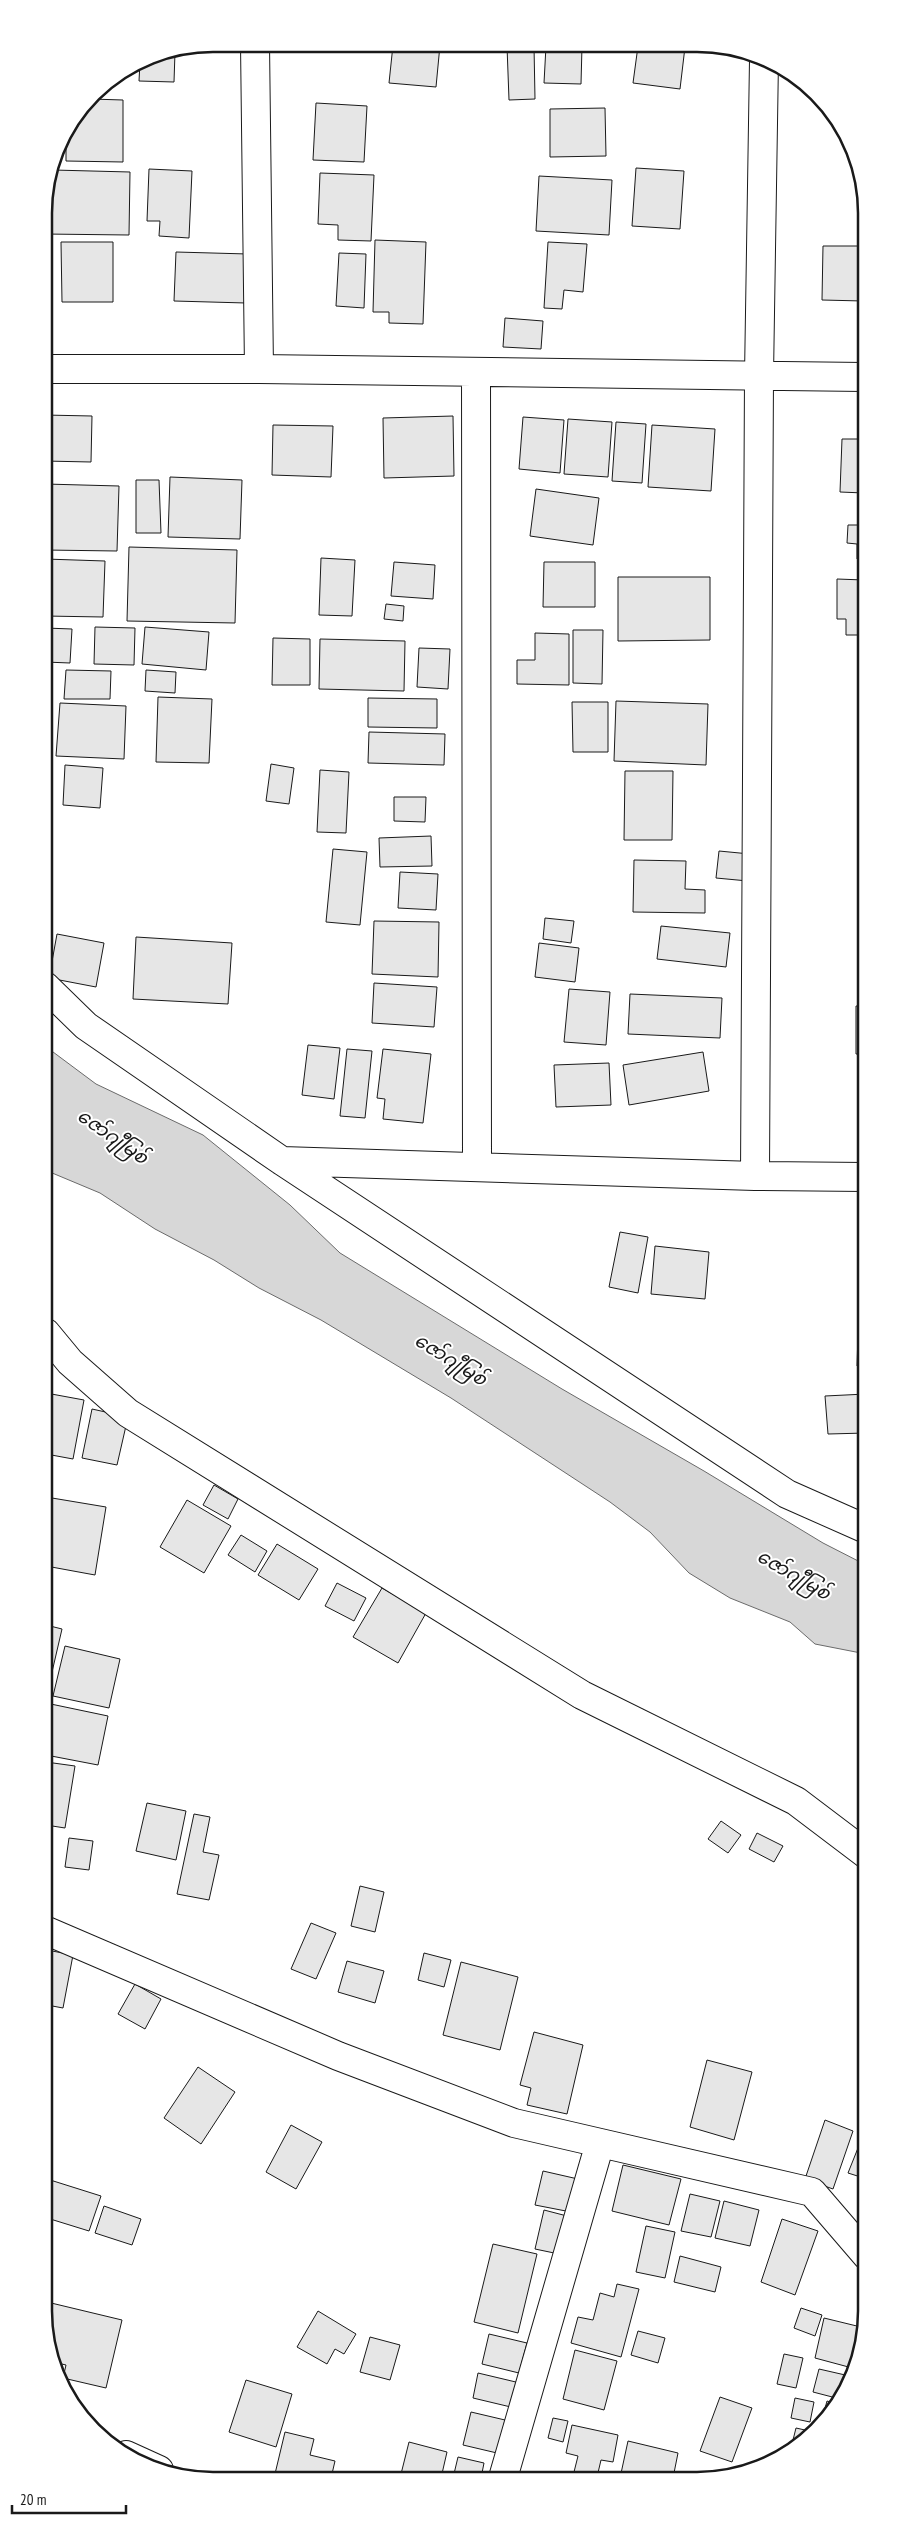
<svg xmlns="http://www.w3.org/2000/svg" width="911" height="2525" viewBox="0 0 911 2525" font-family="'PT Sans Narrow','Noto Sans Myanmar',sans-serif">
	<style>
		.water { fill: #d7d7d7; stroke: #6a6a6a }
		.building { fill: #e6e6e6; stroke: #1a1a1a }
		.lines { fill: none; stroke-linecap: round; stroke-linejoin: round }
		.minor-casing { stroke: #1a1a1a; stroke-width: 30 }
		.minor { stroke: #fff; stroke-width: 28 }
		.labels { text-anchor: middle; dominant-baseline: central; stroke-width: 4; stroke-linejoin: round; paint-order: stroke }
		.water-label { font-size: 19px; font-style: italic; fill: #1a1a1a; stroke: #fff }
		.rim { fill: none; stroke: #1a1a1a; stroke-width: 2.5 }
	</style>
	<rect width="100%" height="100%" fill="#fff"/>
	<path class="water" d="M45,1046l51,38 107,51 87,70 50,48 222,136 142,82 119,72 43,22v89l-51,-10 -25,-22 -60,-24 -41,-25 -39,-41 -40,-30 -159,-104 -130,-78 -62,-32 -45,-28 -59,-31 -55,-36 -55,-23z"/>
	<path class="building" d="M393,45h47l-4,42 -47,-4z
		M507,46h27l1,53 -26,1z
		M546,46h36l-1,38 -37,-1z
		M638,46l47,1 -5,42 -47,-6z
		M175,52l-1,30 -35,-1 1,-19 9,-5z
		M91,99l32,1v62l-57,-1v-29z
		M316,103l51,3 -3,56 -51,-2z
		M605,108l1,48 -56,1v-48z
		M853,151l7,19h-8z
		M636,168l48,3 -4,58 -48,-3z
		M149,169l43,2 -3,67 -30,-2 1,-15h-13z
		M53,170l77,2 -1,63 -85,-1v-32z
		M320,173l54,2 -3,66 -33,-1v-15l-20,-1z
		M539,176l73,4 -3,55 -73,-4z
		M44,239h8l-2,25h-6z
		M375,240l51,2 -3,82 -34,-1v-11h-16z
		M61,242h52v60h-51z
		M548,242l39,2 -4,48 -19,-2 -2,19 -18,-1z
		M823,246h41l-1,55 -41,-1z
		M176,252l72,2 -2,49 -72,-2z
		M339,253l27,1 -2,54 -28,-2z
		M505,318l38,3 -2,28 -38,-2z
		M44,415l48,1 -1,46 -47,-1z
		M453,416l1,60 -70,2 -1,-60z
		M523,417l41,3 -4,53 -41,-4z
		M568,419l44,3 -4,55 -44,-3z
		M616,422l30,2 -4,59 -30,-2z
		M273,425l60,1 -2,51 -59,-2z
		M652,425l63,4 -4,62 -63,-4z
		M859,427h5v66l-24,-1 2,-53h17z
		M170,477l72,3 -2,59 -72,-2z
		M136,480h23l2,53h-25z
		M45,484l74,2 -2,65 -72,-1z
		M536,489l63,9 -6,47 -63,-9z
		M848,525h16v35l-7,-1v-15l-10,-1z
		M129,547l108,3 -2,73 -108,-2z
		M321,558l34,2 -3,56 -33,-1z
		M45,559l60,2 -2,56 -58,-1z
		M394,562l41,3 -2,34 -42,-3z
		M544,562h51v45h-52z
		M618,577h92v63l-92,1z
		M837,579l27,1 1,55h-19v-16h-9z
		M386,604l18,2 -1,15 -19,-2z
		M95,627l40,1 -1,37 -40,-1z
		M145,627l64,5 -3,38 -64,-6z
		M45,628l27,1 -2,34 -25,-1z
		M573,630h30l-1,54 -29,-1z
		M535,633l34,1v51l-52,-1v-24h18z
		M273,638l37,1v46h-38z
		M320,639l85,2 -1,50 -85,-2z
		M419,648l31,1 -2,40 -31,-2z
		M66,670l45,1 -1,28h-46z
		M146,670l30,2 -1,21 -30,-2z
		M158,697l54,2 -3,64 -53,-1z
		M368,698l69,1v29l-69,-1z
		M616,701l92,3 -2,61 -92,-4z
		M572,702h36v50h-35z
		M60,703l66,3 -2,53 -68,-3z
		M369,732l76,2 -1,31 -76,-2z
		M271,764l23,4 -5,36 -23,-3z
		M65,765l38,3 -3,40 -37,-3z
		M320,770l29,2 -3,61 -29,-1z
		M625,771h48l-1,69h-48z
		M45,772h5v50h-5z
		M860,781h5v74l-7,-1z
		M394,797h32l-1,25 -31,-1z
		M431,836l1,30 -52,1 -1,-29z
		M333,849l34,3 -7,73 -34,-3z
		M719,851l31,3 -2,27 -32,-3z
		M634,860l52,1 -1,28 20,1v23l-72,-1z
		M400,872l38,2 -2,36 -38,-2z
		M859,881h6v24h-6z
		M545,918l29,3 -3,22 -28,-4z
		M374,921l65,1 -1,55 -66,-3z
		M661,926l69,7 -4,34 -69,-8z
		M57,934l47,9 -8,44 -47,-9z
		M136,937l96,6 -4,61 -95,-5z
		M539,943l40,5 -4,34 -40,-5z
		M374,983l63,4 -3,40 -62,-4z
		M569,989l41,3 -4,53 -42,-3z
		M630,994l92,4 -2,40 -92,-4z
		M856,1006h9v48h-9z
		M308,1045l32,3 -6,51 -32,-4z
		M347,1049l25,2 -7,67 -25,-2z
		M383,1049l48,5 -8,69 -40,-4 2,-20 -8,-1z
		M703,1052l6,39 -80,14 -6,-40z
		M609,1063l2,42 -55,2 -2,-42z
		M620,1232l28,5 -10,56 -29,-6z
		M655,1246l54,6 -4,47 -54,-5z
		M859,1300h6l1,66h-9z
		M46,1393l38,7 -11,59 -27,-5z
		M866,1394v39l-38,1 -3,-38z
		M92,1409l36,8 -11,48 -35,-7z
		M214,1485l24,14 -10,20 -25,-14z
		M46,1497l60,10 -11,68 -49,-9z
		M187,1500l44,26 -27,47 -44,-26z
		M241,1535l26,16 -12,21 -27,-17z
		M277,1544l41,25 -19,31 -41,-25z
		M337,1583l29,15 -12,23 -29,-15z
		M382,1588l44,25 -28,50 -45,-26z
		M46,1625l16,4 -13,56h-3z
		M65,1646l55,13 -11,49 -56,-12z
		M46,1703l62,13 -10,49 -52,-10z
		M46,1762l29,4 -10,62 -19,-3z
		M147,1803l39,8 -10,49 -40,-9z
		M194,1814l16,3 -7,35 16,3 -10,45 -32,-6z
		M721,1821l20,14 -13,18 -20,-14z
		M757,1833l26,13 -9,16 -25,-13z
		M69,1838l24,3 -4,29 -24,-3z
		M360,1886l24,6 -9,40 -24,-6z
		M311,1923l25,10 -20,46 -25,-10z
		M47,1950l26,5 -10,53 -16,-3z
		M424,1953l27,7 -7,27 -26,-7z
		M347,1961l37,10 -9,32 -37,-11z
		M461,1962l57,15 -18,73 -57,-15z
		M135,1984l26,15 -16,30 -27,-15z
		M534,2032l49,13 -16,69 -40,-9 4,-17 -11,-3z
		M707,2060l45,12 -18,68 -44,-13z
		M198,2067l37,25 -34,52 -37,-26z
		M825,2120l28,11 -20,58 -28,-10z
		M291,2125l31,17 -26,47 -30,-17z
		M862,2138l5,2v39l-19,-6z
		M623,2165l58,14 -12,46 -57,-14z
		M543,2171l35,8 -7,33 -36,-7z
		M47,2179l54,17 -12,35 -42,-13z
		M690,2194l30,7 -9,36 -30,-6z
		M724,2201l35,9 -9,36 -35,-8z
		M104,2206l37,13 -9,26 -37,-12z
		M544,2210l23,6 -8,38 -24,-5z
		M782,2219l36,12 -23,64 -34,-13z
		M646,2226l29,6 -10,46 -29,-6z
		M493,2244l44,10 -19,79 -44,-11z
		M680,2256l41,11 -6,25 -41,-10z
		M617,2284l22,5 -18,68 -50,-14 7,-26 15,3 7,-27 14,4z
		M47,2302l75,18 -16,68 -43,-10 3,-13 -13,-3 -3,-10 4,-19 -7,-2z
		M801,2308l21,7 -7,21 -21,-8z
		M318,2311l38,23 -12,20 -9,-5 -8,15 -30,-17z
		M824,2318l41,10 -9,41 -41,-11z
		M638,2331l27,7 -7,25 -27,-8z
		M489,2334l38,9 -8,30 -37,-9z
		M370,2337l30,8 -10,35 -30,-8z
		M575,2350l42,11 -13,49 -41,-11z
		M784,2354l19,4 -7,30 -19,-4z
		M819,2369l35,8 -14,22 -27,-7z
		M478,2373l42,10 -5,25 -42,-10z
		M246,2380l46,14 -16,53 -47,-15z
		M720,2397l32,11 -20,54 -32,-11z
		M795,2398l19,4 -4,20 -19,-4z
		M827,2401l10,3 -17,23z
		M471,2412l34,8 -8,33 -34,-8z
		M553,2418l15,3 -5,21 -15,-4z
		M572,2425l46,10 -5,27 -12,-2 -4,17 -23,-5 4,-16 -12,-3z
		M796,2428l18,4 -24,20z
		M285,2432l29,7 -4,16 25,6 -4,17h-57z
		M628,2441l50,12 -5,25h-53z
		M409,2442l38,10 -6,26h-41z
		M458,2457l26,6 -3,15h-28z"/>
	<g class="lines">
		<g class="minor-casing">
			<path id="minor" d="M255,44l4,325
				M44,369h215l605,8
				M476,373l1,794
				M45,986l41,40 196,135 505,333 79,35
				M282,1161l473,15 110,1
				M755,1176l4,-800 5,-316
				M46,1333l24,29 58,51 454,282 214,106 70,53
				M47,1931l291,125 176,67 298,69 55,64
				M126,2455l33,15
				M503,2478l97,-335"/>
		</g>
		<use href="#minor" class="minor"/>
	</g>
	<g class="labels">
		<g class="water-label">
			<text transform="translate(113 1136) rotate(35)">ဇော်ဂျီမြစ်</text>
			<text transform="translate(451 1359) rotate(32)">ဇော်ဂျီမြစ်</text>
			<text transform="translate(794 1574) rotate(30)">ဇော်ဂျီမြစ်</text>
		</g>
	</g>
	<path d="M0 0H911V2525H0ZM213 52H697A161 161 0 0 1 858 213V2311A161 161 0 0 1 697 2472H213A161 161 0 0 1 52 2311V213A161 161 0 0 1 213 52Z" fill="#fff" fill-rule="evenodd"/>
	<path class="rim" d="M213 52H697A161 161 0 0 1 858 213V2311A161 161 0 0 1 697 2472H213A161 161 0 0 1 52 2311V213A161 161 0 0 1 213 52Z"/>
	<path d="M12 2505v8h114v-8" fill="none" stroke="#1a1a1a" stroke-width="2.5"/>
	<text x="20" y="2505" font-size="15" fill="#1a1a1a" stroke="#ffffff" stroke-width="4" paint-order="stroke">20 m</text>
</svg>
